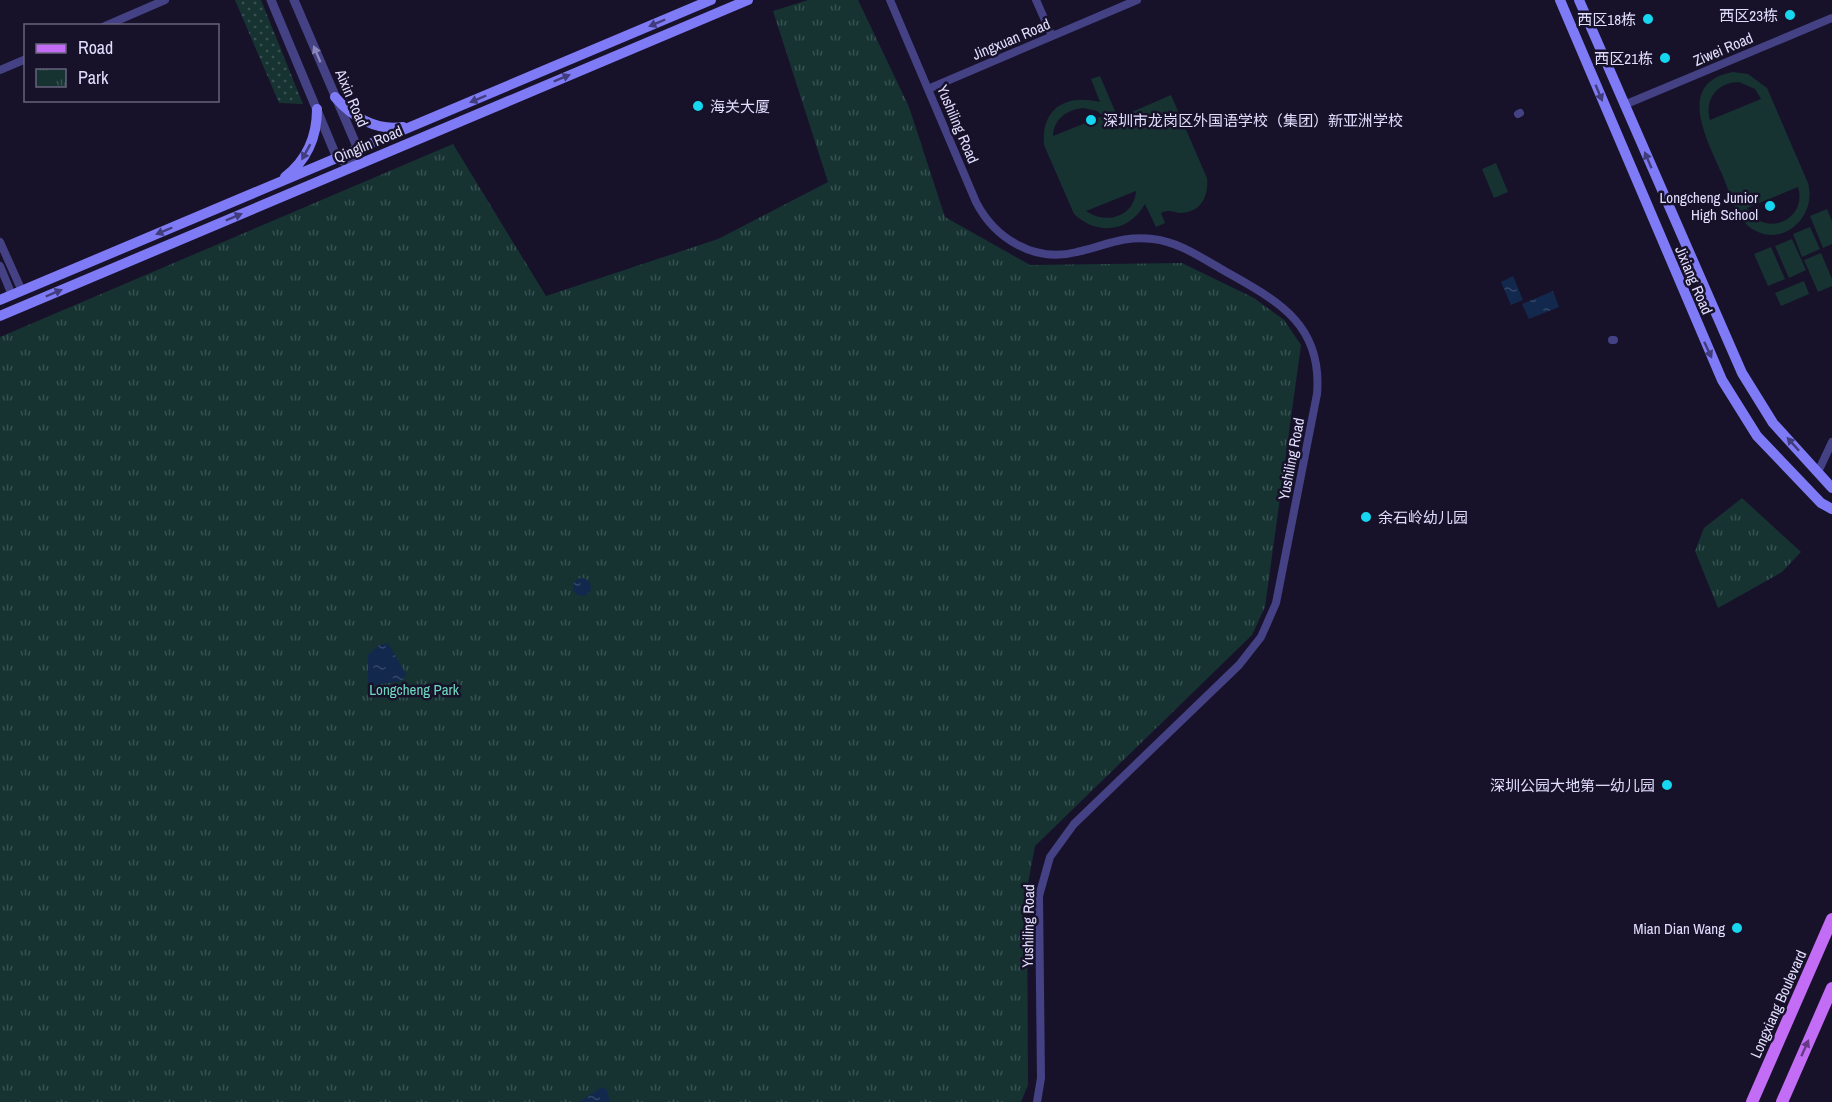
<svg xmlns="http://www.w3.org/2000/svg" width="1832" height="1102" viewBox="0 0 1832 1102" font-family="'Archivo Narrow','Noto Sans SC',sans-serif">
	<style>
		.grass { fill: url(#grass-dots) }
		.park { fill: url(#park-tufts) }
		.pitch { fill: #163332; fill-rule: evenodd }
		.water { fill: url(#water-ripples) }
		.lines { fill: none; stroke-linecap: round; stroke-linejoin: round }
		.minor { stroke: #444185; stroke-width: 8 }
		.tertiary { stroke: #444185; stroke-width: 9 }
		.secondary { stroke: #7f7bf6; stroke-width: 10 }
		.primary { stroke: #c36cf5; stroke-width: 12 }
		.oneway { fill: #413c7b }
		.oneway2 { fill: #8b87bb }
		.oneway3 { fill: #643a85 }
		.poi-dot { fill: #16d7ef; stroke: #171229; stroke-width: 2 }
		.labels { text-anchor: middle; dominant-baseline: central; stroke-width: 5; stroke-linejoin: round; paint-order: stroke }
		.poi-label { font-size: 15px; fill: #e1ddfd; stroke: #171229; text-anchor: end }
		.street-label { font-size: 15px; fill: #e1ddfd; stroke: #171229 }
		.park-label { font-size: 15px; fill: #6cd9bf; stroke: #171229 }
	</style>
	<defs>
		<pattern id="grass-dots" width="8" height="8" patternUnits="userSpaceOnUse" patternTransform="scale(1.5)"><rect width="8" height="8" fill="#163332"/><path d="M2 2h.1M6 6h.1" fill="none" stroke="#385051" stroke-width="1.8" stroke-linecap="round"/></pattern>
		<pattern id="park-tufts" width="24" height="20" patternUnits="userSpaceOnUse" patternTransform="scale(1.5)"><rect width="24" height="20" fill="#163332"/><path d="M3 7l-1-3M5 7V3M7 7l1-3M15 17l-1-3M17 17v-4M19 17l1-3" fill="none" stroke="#385051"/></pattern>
		<pattern id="water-ripples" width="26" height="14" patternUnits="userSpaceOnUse" patternTransform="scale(1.5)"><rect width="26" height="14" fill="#13284d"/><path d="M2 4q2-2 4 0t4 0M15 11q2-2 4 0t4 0" fill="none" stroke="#354768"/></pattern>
	</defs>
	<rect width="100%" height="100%" fill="#171229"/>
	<path class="grass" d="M235,0h26l42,104 -24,-1z"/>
	<path class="park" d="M808,0h50l51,107 36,110 85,48 152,-2 72,35 30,22 17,25 -36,262 -13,28 -217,211 -8,43 1,196 -7,17h-1021v-765l453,-193 93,152 172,-57 110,-57 -55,-171z
		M1742,498l59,54 -19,20 -64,36 -23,-57 9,-23z"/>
	<path class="pitch" d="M1733,72l15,2 19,14 41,95c10,36 -31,70 -62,41 -12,-12 -17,-34 -24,-50 -14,-33 -48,-91 11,-102zM1739,82l16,7 6,10 -51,21c-6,-21 8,-38 29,-38zM1798,187c10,33 -34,52 -51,21z
		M1100,76l18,42 53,-23 36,83c2,18 -6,35 -27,35 -8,-1 -11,-4 -19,0l4,10 -9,4 -11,-23c-15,27 -47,33 -71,10l-30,-69c-3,-38 23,-51 56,-43l-9,-23zM1083,108l14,3 6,5 -50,20c1,-17 13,-26 30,-28zM1136,191c-2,26 -30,34 -50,20z
		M1496,163l12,29 -14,6 -12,-29z
		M1827,209l5,12v23l-9,4 -13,-32z
		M1810,227l10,22 -18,8 -9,-23z
		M1792,239l14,31 -17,8 -14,-32z
		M1771,247l14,32 -17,7 -14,-32z
		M1821,253l11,26v7l-14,6 -14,-32z
		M1804,281l5,13 -28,12 -6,-13z"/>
	<path class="water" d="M1513,276l10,24 -12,5 -10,-23z
		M1553,291l6,16 -30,12 -7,-15z
		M573 587a9 9 0 1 1 18 0a9 9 0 1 1-18 0Z
		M388,643l18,31 -4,7 -28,4 -6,-3v-27l11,-10z
		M602,1087l5,3 3,12h-31z"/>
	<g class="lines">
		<path class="minor" d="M890,0l86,202c19,37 59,61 101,50 27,-6 47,-17 76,-13 26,3 47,18 70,31 53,30 100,53 94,124l-41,209 -15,34 -22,28 -165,159 -24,33 -11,39 2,182 -4,24
			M1036,0l16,36
			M105,26l60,-26
			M0,70l26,-11
			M928,89l209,-89
			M1624,105l208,-87
			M1518,114l2,-1
			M0,242l22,49
			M0,266l12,29
			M1612,340h2
			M1818,472l14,-30"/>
		<path class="tertiary" d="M271,0l66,158 17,9 4,-18 -64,-149"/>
		<path class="secondary" d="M1560,0l162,380 35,56 64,67 11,6
			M1579,0l163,373 31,50 59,65
			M335,97c17,20 41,34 68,30
			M285,177c22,-17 32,-41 32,-68
			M0,300l711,-300
			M0,316l748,-316"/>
		<path class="primary" d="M1752,1102l80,-183
			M1782,1102l50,-114"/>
	</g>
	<defs><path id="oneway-solid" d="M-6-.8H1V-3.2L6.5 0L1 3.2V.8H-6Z" transform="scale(1.5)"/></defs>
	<g class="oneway">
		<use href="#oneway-solid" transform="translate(657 23) rotate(157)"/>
		<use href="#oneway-solid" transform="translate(562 78) rotate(-23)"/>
		<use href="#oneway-solid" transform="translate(1599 93) rotate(67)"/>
		<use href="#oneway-solid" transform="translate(478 99) rotate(157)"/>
		<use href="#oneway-solid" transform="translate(306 152) rotate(119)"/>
		<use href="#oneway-solid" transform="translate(1648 160) rotate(-113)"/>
		<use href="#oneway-solid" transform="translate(234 217) rotate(-23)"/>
		<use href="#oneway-solid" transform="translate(164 231) rotate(157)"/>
		<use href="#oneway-solid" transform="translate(54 293) rotate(-23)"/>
		<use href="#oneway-solid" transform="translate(1708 350) rotate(65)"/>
		<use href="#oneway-solid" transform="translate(1793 444) rotate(-132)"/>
	</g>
	<use class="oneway2" href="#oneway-solid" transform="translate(317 54) rotate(-113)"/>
	<use class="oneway3" href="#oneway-solid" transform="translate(1805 1048) rotate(-66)"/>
	<g class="poi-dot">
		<circle cx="1790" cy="15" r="6"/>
		<circle cx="1648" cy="19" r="6"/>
		<circle cx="1665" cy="58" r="6"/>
		<circle cx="698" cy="106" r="6"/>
		<circle cx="1091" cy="120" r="6"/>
		<circle cx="1770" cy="206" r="6"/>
		<circle cx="1366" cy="517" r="6"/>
		<circle cx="1667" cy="785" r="6"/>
		<circle cx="1737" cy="928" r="6"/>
	</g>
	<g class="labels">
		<g class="poi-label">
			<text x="1778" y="15">西区23栋</text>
			<text x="1636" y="19">西区18栋</text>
			<text x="1653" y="58">西区21栋</text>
			<text x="710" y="106" text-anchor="start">海关大厦</text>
			<text x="1103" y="120" text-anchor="start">深圳市龙岗区外国语学校（集团）新亚洲学校</text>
			<text x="1758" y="197">Longcheng Junior<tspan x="1758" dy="17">High School</tspan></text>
			<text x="1378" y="517" text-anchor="start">余石岭幼儿园</text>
			<text x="1655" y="785">深圳公园大地第一幼儿园</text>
			<text x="1725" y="928">Mian Dian Wang</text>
		</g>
		<g class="street-label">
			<text transform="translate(1011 39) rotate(-23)">Jingxuan Road</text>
			<text transform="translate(1723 49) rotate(-23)">Ziwei Road</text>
			<text transform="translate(352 98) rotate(67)">Aixin Road</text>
			<text transform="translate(958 124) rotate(67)">Yushiling Road</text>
			<text transform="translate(368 144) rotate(-23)">Qinglin Road</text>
			<text transform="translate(1694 280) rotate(67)">Jixiang Road</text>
			<text transform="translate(1291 459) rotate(-79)">Yushiling Road</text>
			<text transform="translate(1028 926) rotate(-89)">Yushiling Road</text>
			<text transform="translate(1778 1004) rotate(-66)">Longxiang Boulevard</text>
		</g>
		<g class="park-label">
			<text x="414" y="689">Longcheng Park</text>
		</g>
	</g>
	<rect x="24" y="24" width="195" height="78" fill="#171229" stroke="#68637e" stroke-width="1.5"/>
	<rect x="36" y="44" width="30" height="9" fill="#c36cf5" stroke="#68637e" stroke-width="1.5"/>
	<text x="78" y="54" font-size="18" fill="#e1ddfd">Road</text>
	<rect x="36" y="69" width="30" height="18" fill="url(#park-tufts)" stroke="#68637e" stroke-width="1.5"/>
	<text x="78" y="84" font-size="18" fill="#e1ddfd">Park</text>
</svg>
